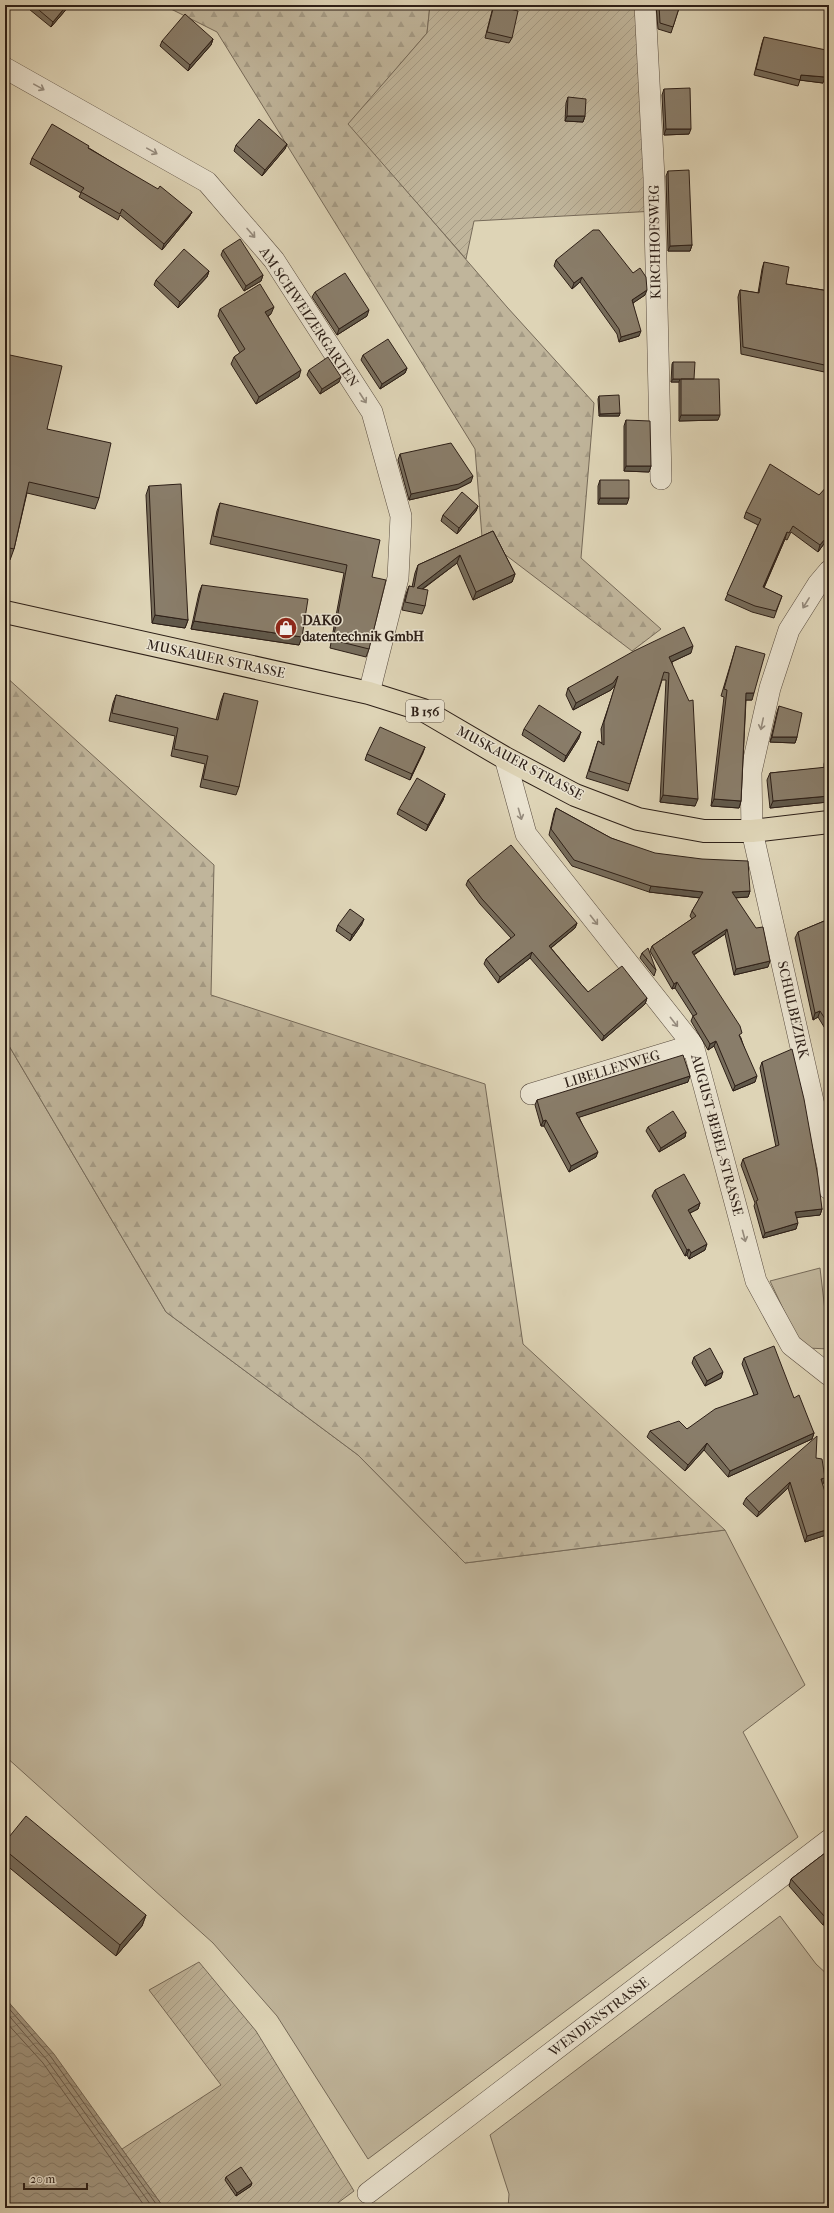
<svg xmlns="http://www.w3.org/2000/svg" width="834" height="2213" viewBox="0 0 834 2213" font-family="'IM FELL French Canon',serif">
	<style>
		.grass { fill: #c0b59b; stroke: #766a59 }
		.forest { fill: url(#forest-firs); stroke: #766a59 }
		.garden { fill: url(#garden-furrows); stroke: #766a59 }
		.water { fill: url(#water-waves); stroke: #736656 }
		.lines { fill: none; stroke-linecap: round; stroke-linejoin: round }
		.shore { stroke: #685a4c; stroke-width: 1 }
		.street-casing { stroke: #594c3f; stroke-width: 22 }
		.primary-casing { stroke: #2d1f17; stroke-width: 24 }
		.street { stroke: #eae3d0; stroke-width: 21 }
		.primary { stroke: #ded4b6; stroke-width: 22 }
		.wall { fill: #766c5b; stroke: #2d1f17 }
		.shaded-wall { fill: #60584a; stroke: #2d1f17 }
		.building { fill: #897d6a; stroke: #2d1f17 }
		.oneway { stroke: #958b7d }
		.labels { text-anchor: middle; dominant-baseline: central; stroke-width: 3; stroke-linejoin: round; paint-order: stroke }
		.shield { fill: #eae3d0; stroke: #665a4e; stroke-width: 1 }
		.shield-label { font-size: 13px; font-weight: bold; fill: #2d1f17 }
		.street-label { font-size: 14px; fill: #2d1f17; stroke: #eae3d0 }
		.poi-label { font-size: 14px; font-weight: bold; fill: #2d1f17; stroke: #eae3d0; text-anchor: start }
	</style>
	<defs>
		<pattern id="forest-firs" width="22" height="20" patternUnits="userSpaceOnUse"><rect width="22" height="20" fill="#c0b59b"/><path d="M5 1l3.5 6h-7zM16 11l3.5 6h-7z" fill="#a59b85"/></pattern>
		<pattern id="garden-furrows" width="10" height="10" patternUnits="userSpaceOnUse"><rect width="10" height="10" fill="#c0b59b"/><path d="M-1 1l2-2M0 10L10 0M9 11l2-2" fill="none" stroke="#a59b85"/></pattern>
		<pattern id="water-waves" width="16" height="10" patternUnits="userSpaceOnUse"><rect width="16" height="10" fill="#a29680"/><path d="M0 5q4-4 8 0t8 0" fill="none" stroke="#847a68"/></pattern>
	</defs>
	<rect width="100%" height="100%" fill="#ded4b6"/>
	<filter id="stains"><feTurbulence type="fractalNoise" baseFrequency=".005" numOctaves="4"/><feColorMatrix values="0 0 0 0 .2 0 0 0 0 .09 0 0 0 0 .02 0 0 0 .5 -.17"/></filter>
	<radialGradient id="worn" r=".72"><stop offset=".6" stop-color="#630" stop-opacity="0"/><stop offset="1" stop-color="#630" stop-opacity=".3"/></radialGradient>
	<path class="grass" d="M5,1039l161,273 192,143 107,108 260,-33 80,155 -62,47 55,105 -430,322 -91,-143 -64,-73 -208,-187z
		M820,1268l9,77v4l-22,-1 -12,-14 -25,-53z
		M780,1916l36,48 13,12v232h-321l1,-14 -19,-59z"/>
	<path class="forest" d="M163,5h267l-3,28 -78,91 158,183 87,96 -13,155 80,71 -29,22 -150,-114 -7,-88 -258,-417z
		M5,676l209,189 -3,130 274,89 38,260 202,186 -260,33 -107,-108 -192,-143 -161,-273z"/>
	<path class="garden" d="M430,5h215l10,206 -181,10 -8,38 -118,-135 79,-91z
		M199,1962l57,69 98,160 -23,17h-167l-42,-59 99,-64 -72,-95z"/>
	<path class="water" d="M5,1998l49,56 110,154h-159z"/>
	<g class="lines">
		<path class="shore" d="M5,2004l46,53 108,151
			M5,2011l42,49 106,148
			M5,2021l38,42 103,145"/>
		<g class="street-casing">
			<path id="street" d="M645,5l9,173 7,301
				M5,68l202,114 67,78 98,152 29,104 -3,62 -29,115
				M829,571l-11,13 -29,46 -19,58 -19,84 1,59 76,336 1,22
				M505,758l21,76 167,211 63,236 35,64 38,30
				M531,1094l162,-49
				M368,2193l461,-353"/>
		</g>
		<g class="primary-casing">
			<path id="primary" d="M5,612l364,81 54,17 82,48 70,37 63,24 66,12h48l77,-9"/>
		</g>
		<use href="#street" class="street"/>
		<use href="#primary" class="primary"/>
	</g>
	<path class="wall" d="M24,5h46l-19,22z
		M494,5l18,33 -3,5 -24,-5 7,-27z
		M656,5h24l-9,28 -13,-4z
		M764,37l59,46 -23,-3 -2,6 -44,-11 8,-32z
		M213,39l-2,6 -23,26 -28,-25 2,-5z
		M664,89l25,45 -25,1 -2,-40z
		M568,97l17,19 -2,6 -18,-1 1,-18z
		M287,144l-2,5 -23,27 -28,-25 2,-6z
		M89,148l103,64 -3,5 -27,33 -42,-35 -2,5 -39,-23 2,-4 -51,-29 2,-6z
		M668,171l24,74 -2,6h-22l-2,-75z
		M223,250l40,25 -2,6 -17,10 -23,-36z
		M556,260l89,35 -12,8 6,33 -20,6 -2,-8 -37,-52 -8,7 -18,-23z
		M764,262l22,22 43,7v82l-88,-19 -3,-57 2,-7 18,3 4,-24z
		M209,271l-2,6 -29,31 -24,-23 2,-5z
		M315,292l52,24 -30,19 -25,-38z
		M220,309l51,5 -3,2 31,61 -43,27 -25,-40 3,-7 6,-4 -22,-37z
		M5,354l42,75 52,69 -4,11 -68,-16 -13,56 -4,11 -5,-1z
		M363,355l44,13 -2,5 -25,16 -19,-29z
		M673,362l21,17 24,41 -39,1v-39h-8l1,-18z
		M309,370l30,12 -19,12 -13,-19z
		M599,396l21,17 -1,3h-20l-1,-17z
		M626,420l25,46 -2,6 -25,-1v-45z
		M400,454l71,28 -14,7 -48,11 -11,-40z
		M600,480l27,24h-29v-18z
		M149,486l39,134 -3,8 -33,-5 -6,-128z
		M220,503l152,74 -3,72 -3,8 -36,-9 14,-75 -134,-29 7,-33z
		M478,506l-2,5 -19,23 -16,-13 2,-6z
		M746,512l83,25 -11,15 -27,-20 -4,8 -2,-1 -21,49 18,8 -8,22 -22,-6 -27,-12 33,-75 -14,-7z
		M493,531l22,43 -3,8 -39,18 -16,-37 -34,26 2,17 -3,8 -20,-4 4,-16 3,-8 3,1 3,-14 3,-8z
		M202,585l100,52 -3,8 -108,-16 8,-36z
		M736,646l16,54h-6l-5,101 -2,7 -28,-2 13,-109 -3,-1z
		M691,653l-19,9 23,144 -35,-4 6,-122h-4l-34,111 -42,-13 12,-37 4,2 -1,-14 15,-45 -5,6 -38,20 -7,-15 2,-7z
		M224,693l15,94 -3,8 -36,-8 5,-23 -34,-8 4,-20 -66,-15 4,-18 3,-8 100,25 5,-19z
		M779,706l18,31 -2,6 -25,-1 7,-30z
		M524,729l55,9 -15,24 -42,-27z
		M425,747l-15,33 -45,-20 2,-6z
		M826,757h3v48h-1v-3l-58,6 -3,-28 3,-7 54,-5v-4z
		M445,794l-2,6 -17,31 -29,-17 2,-5z
		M556,808l55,30 139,53 -2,6 -13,1 33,69 -34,8 -9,-41 -31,21 47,83 14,44 -22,9 -19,-45 -6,4 -17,-29 2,-5 -18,-28 -3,1 -22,-38 2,-5 40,-27 -2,-3 2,-5 8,-13 -51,-6 -77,-26 -23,-31 5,-22z
		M828,855h1v47l-3,-40z
		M468,880l109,43 -2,5 -24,20 30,36 7,8 59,6 -2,6 -43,37 -72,-83 -32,25 -14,-19 2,-5 25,-21 -31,-34 -14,-19z
		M829,919v60l-1,2h1v54l-11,-18 -5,3 -18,-82 3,-6z
		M362,924l-12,17 -14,-10 2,-6z
		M642,953l14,17 -2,6 -14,-18z
		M829,1046v15l-4,-7 2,-7z
		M762,1062l60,147 -2,6 -23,2 -1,12 -33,9 -9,-32 1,-3 -14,-38 2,-6 33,-12 -16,-79z
		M688,1082l-109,35 17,40 -27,15 -25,-46h-3l-6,-21 2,-5z
		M648,1127l38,5 -1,5 -26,15 -13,-21z
		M655,1190l45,13 -2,6 -8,4 15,37 -16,9 -2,-4 -2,1 -33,-60z
		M694,1357l27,21 -16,8 -13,-23z
		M744,1358l50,40 20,35 -2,6 -84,38 -24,-27 -19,21 -38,-34 3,-6 37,-2 67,-34 -12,-31z
		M816,1458l9,20 -2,6h-1l7,21v29l-24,8 -17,-54 -31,29 -14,-13 3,-6z
		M5,1842l141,73 -4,11 -26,30 -111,-92z
		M829,1850v74l-6,1 -34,-39 2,-7z
		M226,2177l25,9 -15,10 -11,-16z"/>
	<path class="shaded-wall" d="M67,5h3l-19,22 2,-5z
		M213,39l-2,6 -23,26 2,-6z
		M801,75l24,2 -2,6 -24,-3z
		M567,116h18l-2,6 -18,-1z
		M666,129h25l-2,5 -25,1z
		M287,144l-2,5 -23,27 3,-6z
		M192,212l-3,5 -27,33 2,-6z
		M692,245l-2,6h-22l2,-5z
		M209,271l-2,6 -29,31 2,-6z
		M263,275l-2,6 -17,10 2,-5z
		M582,277l-2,5 -8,7 2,-6z
		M647,290l-2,5 -15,10 2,-5z
		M274,307l-3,7 -9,6 3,-8z
		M369,310l-2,6 -30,19 2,-6z
		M641,331l-2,5 -20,6 2,-5z
		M407,368l-2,5 -25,16 2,-5z
		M301,370l-2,7 -43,27 3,-7z
		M341,377l-2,5 -19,12 2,-5z
		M673,379h7l-1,3h-8z
		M620,413l-1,3h-20l1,-2z
		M681,415h39l-2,5 -39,1z
		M626,466h25l-2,6 -25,-1z
		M473,476l-2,6 -14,7 -48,11 2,-6z
		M600,498h29l-2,6h-29z
		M478,506l-2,5 -19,23 2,-6z
		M787,532l-2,7 -24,55 2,-7z
		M829,534v3l-11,15 2,-7z
		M460,555l-3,8 -43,32 3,-7z
		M515,574l-3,8 -39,18 3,-8z
		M155,615l33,5 -3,8 -33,-5z
		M194,621l108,16 -3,8 -108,-16z
		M693,646l-2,7 -24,11 2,-7z
		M618,676l-2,8 -5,6 -38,20 3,-7z
		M746,693h8l-2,7h-8z
		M581,732l-2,6 -15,24 2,-6z
		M772,737h25l-2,6 -25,-1z
		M425,747l-2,6 -13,27 2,-6z
		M445,794l-2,6 -17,31 2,-6z
		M663,795l35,4 -3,7 -35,-4z
		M829,796v4l-1,2 -58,6 3,-7z
		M714,799l27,2 -2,7 -28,-2z
		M651,886l52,6 -2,6 -52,-6z
		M750,891l-2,6 -18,1 2,-6z
		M364,919l-2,5 -12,17 2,-6z
		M577,923l-2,5 -28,23 2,-5z
		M727,929l-2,5 -35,23 2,-5z
		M532,952l-2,6 -32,25 2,-6z
		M770,961l-2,6 -34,8 2,-6z
		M677,982l-2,6 -3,1 2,-5z
		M647,998l-2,6 -43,37 2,-5z
		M820,1011l-2,6 -5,3 2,-7z
		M716,1041l-2,5 -6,4 2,-6z
		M690,1076l-2,6 -114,37 2,-6z
		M757,1076l-2,6 -22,9 2,-5z
		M546,1120l-2,6h-3l2,-5z
		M686,1132l-1,5 -26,15 2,-4z
		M598,1152l-2,5 -27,15 2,-6z
		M700,1203l-2,6 -12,6 2,-5z
		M822,1209l-2,6 -27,3 2,-6z
		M798,1223l-2,6 -33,9 2,-5z
		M707,1244l-2,6 -16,9 2,-6z
		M689,1249l-2,6 -2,1 2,-6z
		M723,1372l-2,6 -16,8 2,-5z
		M814,1433l-2,6 -84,38 2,-6z
		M707,1443l-3,7 -19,21 3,-6z
		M825,1478l-2,6 -4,1 2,-6z
		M790,1482l-2,6 -31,29 2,-5z
		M829,1529v5l-24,8 2,-6z
		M146,1915l-4,11 -26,30 4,-11z
		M825,1917h4v7l-6,1z
		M252,2183l-1,3 -15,10 1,-3z"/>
	<path class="building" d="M33,5h34l-14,17z
		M494,5l24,6 -6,27 -25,-6z
		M659,5h21l-7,22 -13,-4z
		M185,14l28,25 -23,26 -28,-24z
		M764,37l62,13 -1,27 -24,-2 -1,5 -44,-11z
		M690,88l1,41h-25l-2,-40z
		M568,97l18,2 -1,17h-18z
		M259,119l28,25 -22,26 -29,-25z
		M52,124l37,22 -1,2 70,41 2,-3 32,26 -28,32 -42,-35 -2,5 -39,-22 3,-4 -52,-30z
		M689,170l3,75 -22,1 -2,-75z
		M593,230h6l34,43 7,-5 6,9 1,13 -15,10 9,31 -20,6 -2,-8 -37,-52 -8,6 -18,-23z
		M240,239l23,36 -17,11 -23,-36z
		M184,249l25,22 -29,31 -24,-22z
		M764,262l25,5 -3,17 43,7v75l-86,-19 -3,-57 19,3z
		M345,273l24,37 -30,19 -24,-37z
		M260,284l14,23 -9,5 36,58 -42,27 -25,-40 11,-8 -25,-40z
		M388,339l19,29 -25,16 -19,-29z
		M5,354l57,12 -15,63 64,14 -12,55 -70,-16 -15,67 -9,-2z
		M328,357l13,20 -19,12 -13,-19z
		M673,362h22l-1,17h-21z
		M681,379h38l1,36h-39z
		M619,395l1,18 -20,1 -1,-18z
		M626,420l24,1 1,45h-25z
		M451,443l22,33 -14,8 -48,10 -11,-40z
		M770,464l49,31 10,-11v50l-9,11 -27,-19 -4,7 -2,-1 -24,55 19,9 -6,15 -21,-5 -28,-12 34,-75 -15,-7z
		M600,480h29v18h-29z
		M181,484l7,136 -33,-5 -6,-129z
		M462,492l16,14 -19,22 -16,-13z
		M220,503l160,37 -8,37 14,3 -17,69 -36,-9 14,-75 -134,-29z
		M493,531l22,43 -39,18 -16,-37 -43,33 11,2 -3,16 -20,-4 4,-16 5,1 4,-22z
		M202,585l106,14 -6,38 -108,-16z
		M684,627l9,19 -24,11 20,44 4,-1 5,99 -35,-4 6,-122 -5,-1 -34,112 -41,-13 9,-30 6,4v-23l14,-46 -5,7 -37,20 -8,-15 66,-37z
		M736,646l29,8 -11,39h-8l-5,108 -27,-2 13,-109 -3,-1z
		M224,693l34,8 -19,86 -36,-8 5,-23 -34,-7 4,-21 -66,-15 4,-18 102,25z
		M539,705l42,27 -15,24 -42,-27z
		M779,706l23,7 -5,24h-25z
		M380,727l45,20 -13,27 -45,-20z
		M826,757h3v39l-56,5 -3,-28 57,-6z
		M417,778l28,16 -17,31 -29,-16z
		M556,808l55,30 44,15 47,6 46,2 2,30 -18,1 24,36 7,-1 7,34 -34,8 -9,-40 -35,23 48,74 2,7 -3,2 18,41 -22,10 -19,-45 -6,3 -17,-28 4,-2 -20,-32 -3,2 -22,-38 44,-30 -4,-5 11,-19 -52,-6 -77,-26 -23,-31z
		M511,845l66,78 -28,23 32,38 7,8 34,-26 25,32 -43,38 -72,-84 -32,25 -14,-18 29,-24 -33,-36 -14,-19z
		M828,855h1v13z
		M350,909l14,10 -12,16 -14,-10z
		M829,919v59l-1,3h1v44l-9,-14 -5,2 -17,-81z
		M648,948l8,22 -14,-17z
		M792,1049l12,50 14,78 4,32 -27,3 3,11 -33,10 -9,-32 2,-1 -15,-41 36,-14 -17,-83z
		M683,1055l7,21 -114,37 22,39 -27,14 -25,-46 -3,1 -6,-21z
		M673,1111l13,21 -25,16 -13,-21z
		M684,1174l16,29 -12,7 19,34 -16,9 -2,-4 -2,1 -32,-60z
		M774,1346l20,52 5,-3 15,38 -84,38 -23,-28 -19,22 -38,-34 29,-10 8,8 28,-20 43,-15 -14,-36z
		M710,1348l13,24 -16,9 -13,-24z
		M817,1436l-1,22 6,1 3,19 -4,1 8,26v24l-22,7 -17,-54 -31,30 -13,-14z
		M26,1816l120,99 -26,30 -115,-95v-8z
		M829,1850v67h-4l-34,-38z
		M241,2167l11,16 -15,10 -11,-16z"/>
	<defs><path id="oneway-shaft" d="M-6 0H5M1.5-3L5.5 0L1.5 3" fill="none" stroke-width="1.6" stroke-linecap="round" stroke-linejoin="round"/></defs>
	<g class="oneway">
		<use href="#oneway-shaft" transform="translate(39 87) rotate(29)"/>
		<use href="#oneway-shaft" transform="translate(152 151) rotate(29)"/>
		<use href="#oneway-shaft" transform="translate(251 233) rotate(49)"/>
		<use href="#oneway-shaft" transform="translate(363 398) rotate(57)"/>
		<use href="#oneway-shaft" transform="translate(806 603) rotate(122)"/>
		<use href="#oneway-shaft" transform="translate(762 724) rotate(102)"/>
		<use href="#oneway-shaft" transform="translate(520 814) rotate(74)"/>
		<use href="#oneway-shaft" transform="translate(594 920) rotate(52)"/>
		<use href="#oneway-shaft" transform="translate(674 1022) rotate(52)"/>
		<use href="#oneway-shaft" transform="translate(744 1236) rotate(75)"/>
	</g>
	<defs>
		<g id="shop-disc" transform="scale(1.15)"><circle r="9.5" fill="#8f2418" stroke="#eae3d0"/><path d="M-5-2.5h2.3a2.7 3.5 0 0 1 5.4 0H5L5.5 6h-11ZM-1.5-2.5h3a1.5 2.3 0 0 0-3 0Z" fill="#fff"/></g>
	</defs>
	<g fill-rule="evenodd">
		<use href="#shop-disc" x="286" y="628"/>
	</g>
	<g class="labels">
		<rect class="shield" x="406" y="700" width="38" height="22" rx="3"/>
		<g class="shield-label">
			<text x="425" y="711">B 156</text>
		</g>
		<g class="street-label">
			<text transform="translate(655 242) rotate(-91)">KIRCHHOFSWEG</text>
			<text transform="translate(309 317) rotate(56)">AM SCHWEIZERGARTEN</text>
			<text transform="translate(216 659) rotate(12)">MUSKAUER STRASSE</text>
			<text transform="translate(520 763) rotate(28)">MUSKAUER STRASSE</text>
			<text transform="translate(793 1010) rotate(77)">SCHULBEZIRK</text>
			<text transform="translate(612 1069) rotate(-17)">LIBELLENWEG</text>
			<text transform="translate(717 1135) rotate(75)">AUGUST-BEBEL-STRASSE</text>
			<text transform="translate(599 2017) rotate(-37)">WENDENSTRASSE</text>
		</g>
		<g class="poi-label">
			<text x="302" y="620">DAKO<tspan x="302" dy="16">datentechnik GmbH</tspan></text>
		</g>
	</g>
	<rect width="834" height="2213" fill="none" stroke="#ded4b6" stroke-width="20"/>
	<rect x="6" y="6" width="822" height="2201" fill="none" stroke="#2d1f17" stroke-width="2"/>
	<rect x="10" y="10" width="814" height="2193" fill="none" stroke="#2d1f17"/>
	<path d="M24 2183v6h63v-6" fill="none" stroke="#2d1f17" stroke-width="2"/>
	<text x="30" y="2183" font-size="12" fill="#2d1f17" stroke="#eae3d0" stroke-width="3" paint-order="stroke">20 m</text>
	<rect width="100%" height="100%" filter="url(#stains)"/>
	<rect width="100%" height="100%" fill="url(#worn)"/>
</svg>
